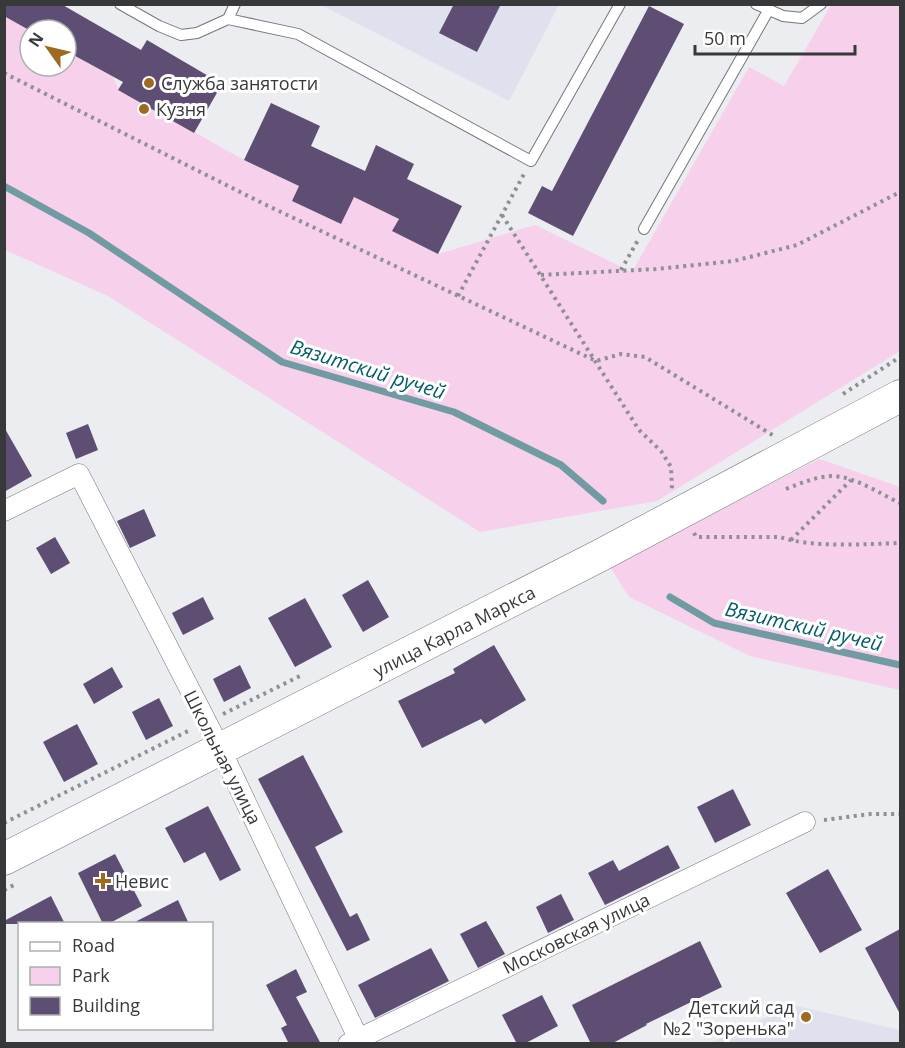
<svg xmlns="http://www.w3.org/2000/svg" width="905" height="1048" viewBox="0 0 905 1048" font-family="'Open Sans',sans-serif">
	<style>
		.built { fill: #dfe2ee }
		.green { fill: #f7d0eb }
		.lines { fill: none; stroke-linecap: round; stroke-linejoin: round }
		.stream { stroke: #719ba3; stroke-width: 7 }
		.building { fill: #5f4e73 }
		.service-casing { stroke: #74767a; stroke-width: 12 }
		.minor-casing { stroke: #74767a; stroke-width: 21 }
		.primary-casing { stroke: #74767a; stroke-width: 33 }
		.path { stroke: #8f9093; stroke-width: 4; stroke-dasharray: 3 4.5; stroke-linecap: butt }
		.service { stroke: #fff; stroke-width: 10 }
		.minor { stroke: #fff; stroke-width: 20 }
		.primary { stroke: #fff; stroke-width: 32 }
		.poi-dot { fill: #9c6b1f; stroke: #fff; stroke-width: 2 }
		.labels { text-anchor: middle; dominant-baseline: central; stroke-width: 6; stroke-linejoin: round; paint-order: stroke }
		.poi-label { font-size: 18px; fill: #373839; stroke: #fff; text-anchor: start }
		.street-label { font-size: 18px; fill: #373839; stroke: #fff }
		.water-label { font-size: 20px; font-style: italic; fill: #025d67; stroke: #fff }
	</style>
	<rect width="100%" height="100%" fill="#ebedf1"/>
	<path class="built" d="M321,5h238l-50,96z
		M793,1005l107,25v13h-190z"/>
	<path class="green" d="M831,5h69v346l-243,150 -177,31 -372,-236 -103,-46v-234l25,14v36h36v-15l47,26 6,13 125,70 55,26 -7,15 48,23 14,-27 45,22 -6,12 45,23 97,-29 97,47 117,-205 35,19z
		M820,459l80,28v203l-150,-34 -121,-59 -21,-33z"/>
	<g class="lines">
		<path class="stream" d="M4,186l85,47 193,129 172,50 107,53 42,36
			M670,597l44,26 186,42"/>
	</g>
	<path class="building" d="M4,4h57l80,46 6,-10 75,44 -28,49 -76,-43 5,-8 -57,-31v-21h-37l-25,-14z
		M454,4h47l-24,48 -38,-19z
		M649,6l35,18 -111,212 -45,-23 14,-27 10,5z
		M271,103l49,23 -9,20 54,25 11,-26 38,19 -7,15 55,27 -24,48 -46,-23 7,-12 -45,-22 -13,27 -49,-23 7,-15 -55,-26z
		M88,424l10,26 -22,9 -10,-26z
		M4,427l28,49 -28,16z
		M144,509l12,27 -26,12 -13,-27z
		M55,537l15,26 -19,11 -15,-26z
		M368,580l21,37 -26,15 -21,-37z
		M203,597l11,22 -31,16 -11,-22z
		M305,598l27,49 -37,20 -27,-49z
		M494,645l32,55 -41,24 -4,-5 -59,29 -24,-47 57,-28 -2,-4z
		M240,665l11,23 -27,14 -11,-23z
		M112,667l11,20 -29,17 -11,-20z
		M159,698l14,28 -27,14 -14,-28z
		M77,724l21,40 -34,18 -21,-40z
		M303,755l40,77 -28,15 35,70 7,-4 13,27 -23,11 -89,-172z
		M733,789l18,36 -36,18 -18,-36z
		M208,806l33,64 -21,11 -15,-29 -21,11 -19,-35z
		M668,845l12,23 -75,37 -17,-32 25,-13 6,11z
		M115,854l27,52 -34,18h-5l-25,-51z
		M828,869l34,61 -42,23 -34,-60z
		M561,894l13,26 -26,13 -12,-26z
		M51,896l14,28h-61v-3z
		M178,900l11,24h-58z
		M486,921l19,33 -27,14 -18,-34z
		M900,929v85l-35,-66z
		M700,941l22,46 -76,37 1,1 -36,19h-20l-19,-39z
		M431,948l18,33 -74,37 -17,-33z
		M296,969l11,23 -11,5 25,47h-32l-8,-16 6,-3 -21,-40z
		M542,995l16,31 -34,18h-7l-15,-29z"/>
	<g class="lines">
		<g class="service-casing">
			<path id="service" d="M120,4l39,22 22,9 16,-2 31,-14 70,15 233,127 89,-157
				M756,4l27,12 19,2 19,-14
				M228,19l7,-15
				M644,229l124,-218"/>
		</g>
		<g class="minor-casing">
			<path id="minor" d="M4,511l75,-37 142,276 140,294
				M348,1044l457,-222"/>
		</g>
		<g class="primary-casing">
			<path id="primary" d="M4,859l595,-303 301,-160"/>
		</g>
		<path class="path" d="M4,73l260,131 332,157 25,-7 24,3 129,79
			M502,215l137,215 22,21 10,16 1,22
			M621,270l17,-30
			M541,275l115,-6 78,-8 63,-16 103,-53
			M458,296l66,-122
			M843,394l57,-37
			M786,489c15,-6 29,-12 45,-13 24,0 49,18 69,27
			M694,533l2,4h84c30,11 88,7 120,6
			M791,540l60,-60
			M223,714l77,-38
			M824,820l46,-6h30
			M4,823l186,-93
			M4,890l10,-5"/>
		<use href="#service" class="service"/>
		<use href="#minor" class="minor"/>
		<use href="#primary" class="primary"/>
	</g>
	<g class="poi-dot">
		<circle cx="149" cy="83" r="6"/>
		<circle cx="144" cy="109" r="6"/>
		<path d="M100 872h6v6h6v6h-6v6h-6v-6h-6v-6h6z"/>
		<circle cx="806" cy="1017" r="6"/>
	</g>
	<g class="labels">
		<g class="poi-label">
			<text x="161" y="83">Служба занятости</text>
			<text x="156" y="109">Кузня</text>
			<text x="115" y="881">Невис</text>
			<text x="794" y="1007" text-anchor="end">Детский сад<tspan x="794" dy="21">№2 "Зоренька"</tspan></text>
		</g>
		<g class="street-label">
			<text transform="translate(454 631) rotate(-27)">улица Карла Маркса</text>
			<text transform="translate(223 757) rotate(63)">Школьная улица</text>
			<text transform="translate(576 933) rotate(-26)">Московская улица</text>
		</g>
		<g class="water-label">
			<text transform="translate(368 369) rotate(17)">Вязитский ручей</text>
			<text transform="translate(804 626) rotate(13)">Вязитский ручей</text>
		</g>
	</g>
	<rect width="905" height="1048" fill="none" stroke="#373839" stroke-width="12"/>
	<rect x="18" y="922" width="195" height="108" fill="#ffffff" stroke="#afafb0" stroke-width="1.5"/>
	<rect x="30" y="942" width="30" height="9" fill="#ffffff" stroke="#afafb0" stroke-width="1.5"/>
	<text x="72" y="952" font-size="18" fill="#373839">Road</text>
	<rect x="30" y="967" width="30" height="18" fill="#f7d0eb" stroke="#afafb0" stroke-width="1.5"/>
	<text x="72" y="982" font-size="18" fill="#373839">Park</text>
	<rect x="30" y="997" width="30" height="18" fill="#5f4e73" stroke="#afafb0" stroke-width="1.5"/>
	<text x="72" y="1012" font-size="18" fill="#373839">Building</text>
	<g transform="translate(48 48) rotate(304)"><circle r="28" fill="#ffffff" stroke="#afafb0" stroke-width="1.5"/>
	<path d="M0-4.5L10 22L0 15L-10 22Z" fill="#9c6b1f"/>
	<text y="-9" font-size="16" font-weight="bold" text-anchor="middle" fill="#373839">N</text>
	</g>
	<path d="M695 45v9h160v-9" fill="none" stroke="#373839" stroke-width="3"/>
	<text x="704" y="45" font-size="18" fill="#373839" stroke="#ffffff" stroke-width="4.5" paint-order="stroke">50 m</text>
</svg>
